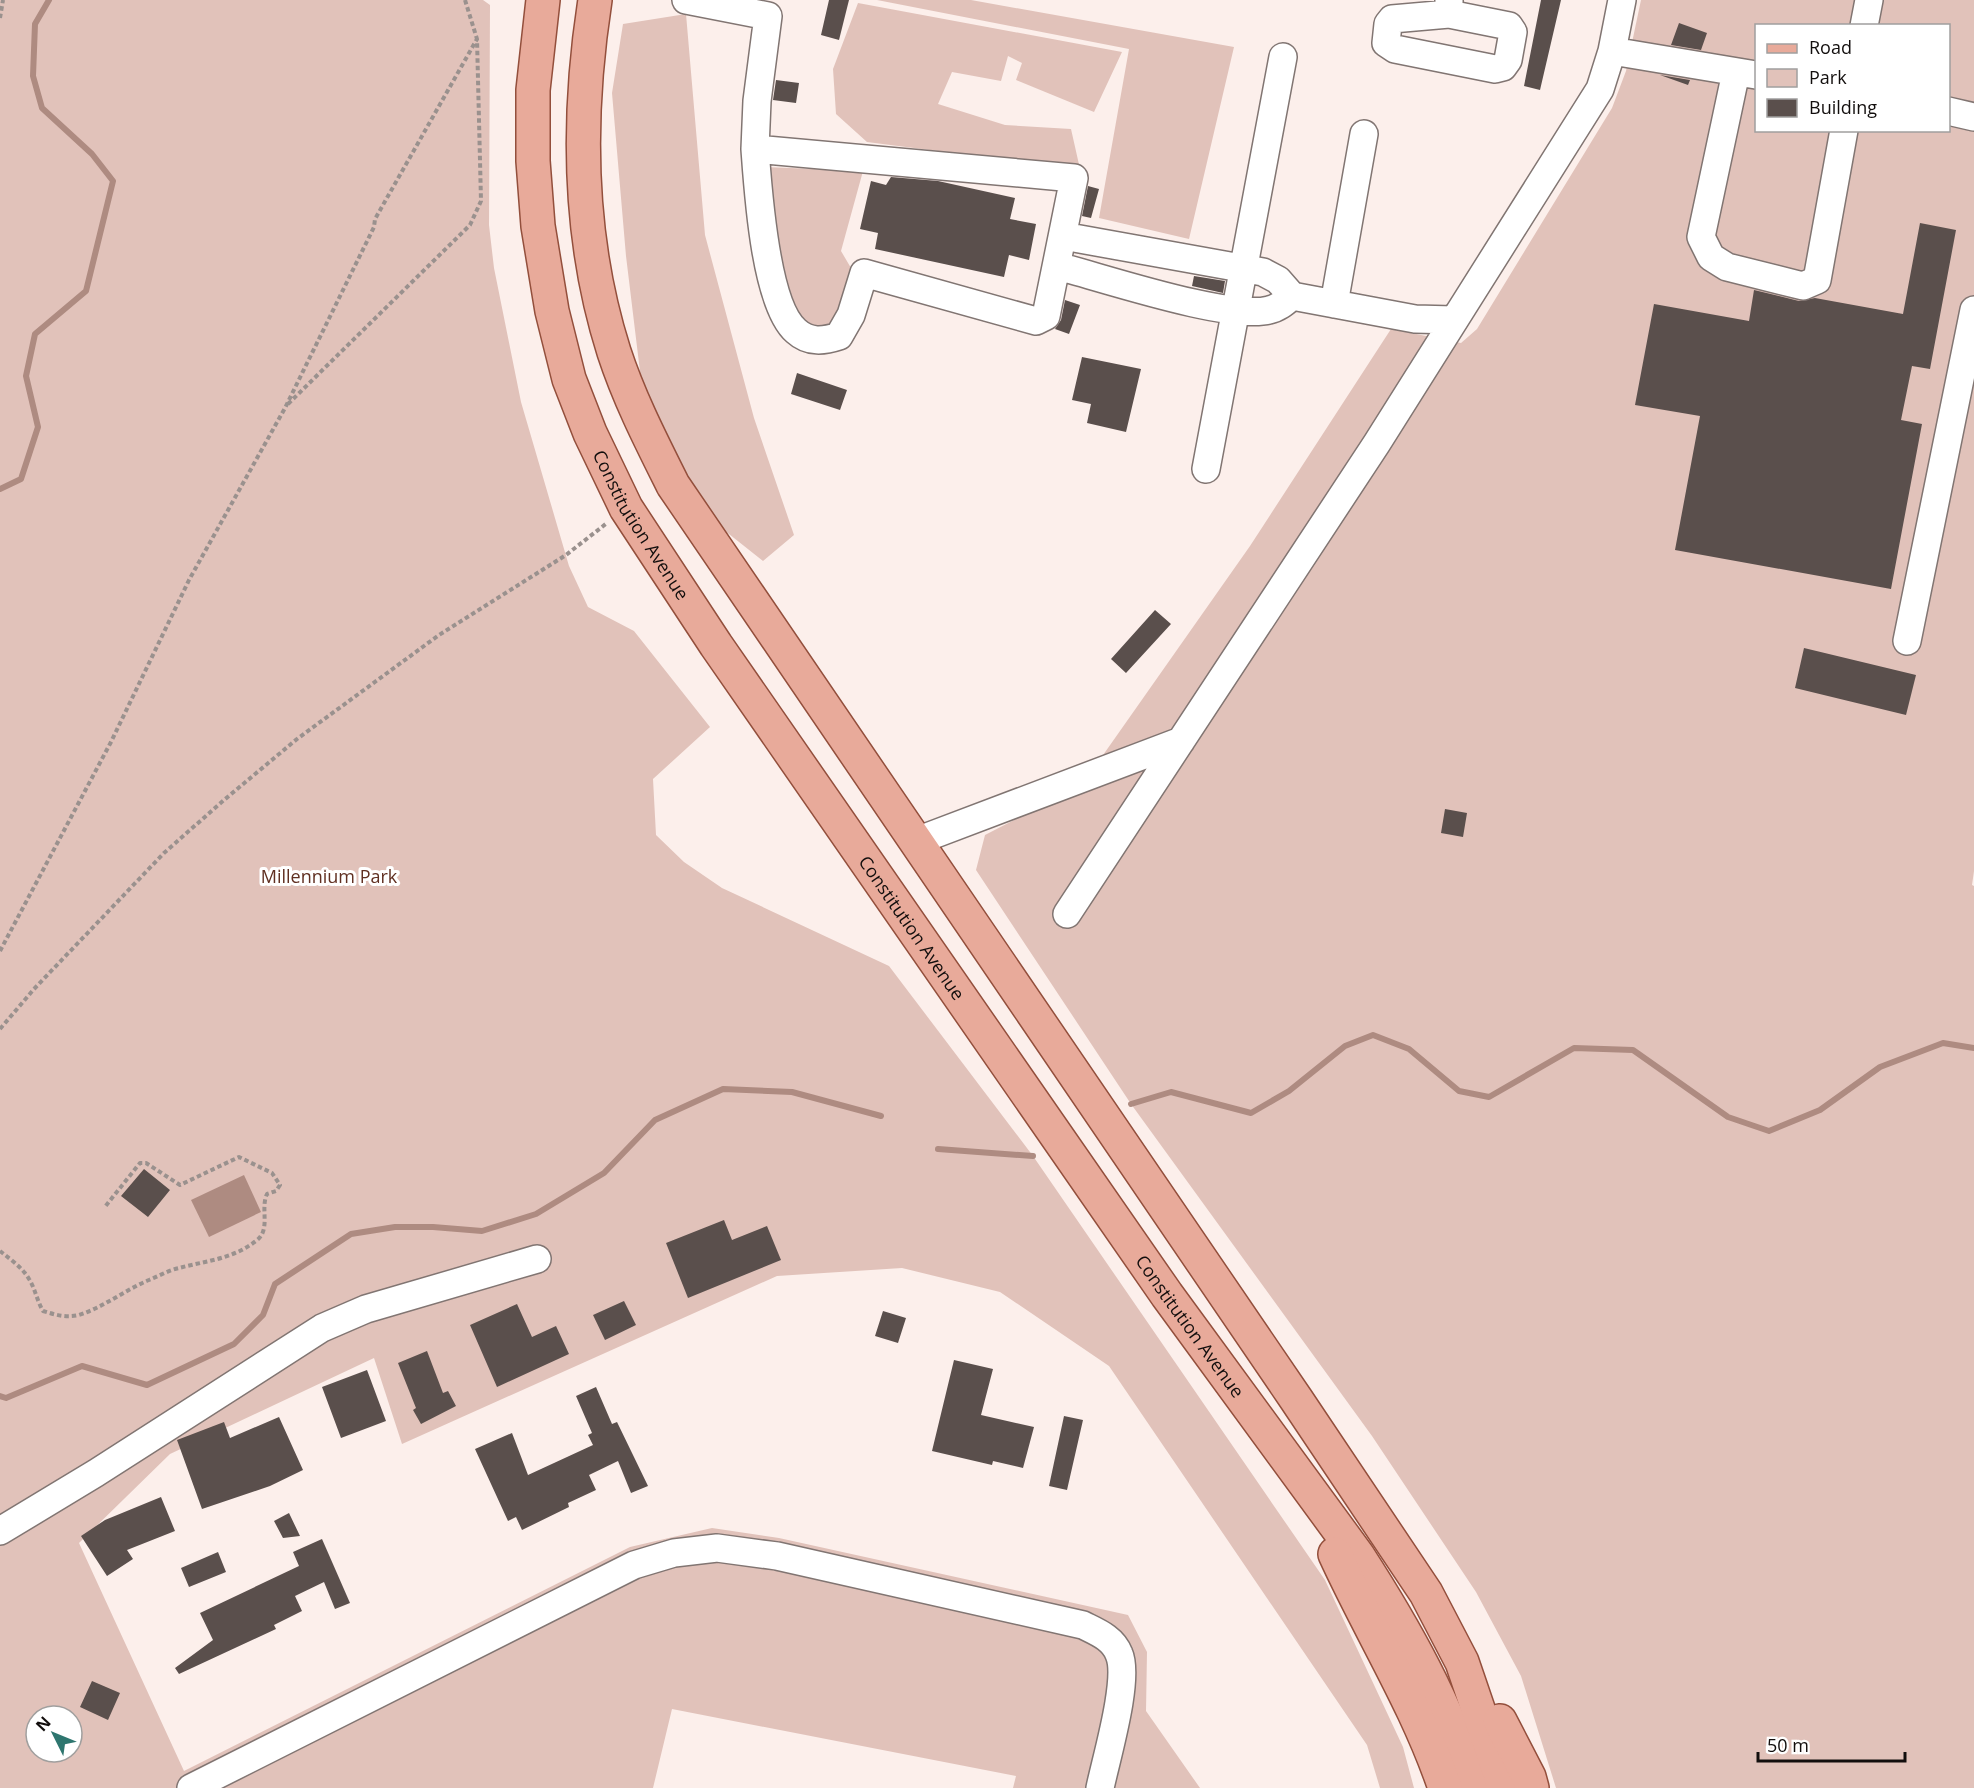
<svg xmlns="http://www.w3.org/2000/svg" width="1974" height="1788" viewBox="0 0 1974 1788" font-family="'Open Sans',sans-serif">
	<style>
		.green { fill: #e1c2ba; fill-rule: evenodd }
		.water { fill: #ae8b81 }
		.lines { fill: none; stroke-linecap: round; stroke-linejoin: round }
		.stream { stroke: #ae8b81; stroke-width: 6 }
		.building { fill: #5a4f4c }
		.minor-casing { stroke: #817572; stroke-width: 30 }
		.major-casing { stroke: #934f3c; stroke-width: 36 }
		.path { stroke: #9a918e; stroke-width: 4; stroke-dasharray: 4.5 3; stroke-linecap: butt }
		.minor { stroke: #fff; stroke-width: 27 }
		.major { stroke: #e8aa9a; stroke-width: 33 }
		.labels { text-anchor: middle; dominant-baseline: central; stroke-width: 6; stroke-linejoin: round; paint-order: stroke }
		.street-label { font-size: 18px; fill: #120e0d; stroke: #fff }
		.park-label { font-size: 18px; fill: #602f21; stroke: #fff }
	</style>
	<rect width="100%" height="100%" fill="#fcefeb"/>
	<path class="green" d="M0,0h483l7,5 -1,220 5,43 27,134 48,164 19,41 46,24 76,96 -57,52 3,56 28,27 38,26 167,78 144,190 292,424 78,167 11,41h-34l-13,-43 -258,-379 -109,-74 -98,-24 -125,8 -375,168 -28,-86 -204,96 -91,89 105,228 446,-224 82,-19 67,10 349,77 19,37 -1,59 54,77h-187l3,-12 -344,-67 -19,79h-653zM36,1716h36v36h-36z
		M877,0h94l263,47 -45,192 -90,-21 30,-169z
		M1641,0h333v871l-2,14 2,1v902h-418l-35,-112 -45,-84 -104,-156 -241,-332 -155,-234 9,-35 97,-50 168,-239 141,-217 70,14 16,-14 135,-221 14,-37zM1756,26h192v104h-192z
		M858,3l264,49 -28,60 -78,-32 6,-17 -14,-7 -7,25 -49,-9 -14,32 67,21 66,4 9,40 -213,-27 -31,-28 -3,-45z
		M686,14l19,221 49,183 40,117 -31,26 -58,-46 -63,-127 -16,-132 -14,-163 11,-69z
		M765,167l98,4 -22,80 10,17 -18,61 -32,-7 -19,-33z"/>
	<path class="water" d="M244,1175l17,37 -52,25 -18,-37z"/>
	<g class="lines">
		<path class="stream" d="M0,489l21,-10 17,-52 -12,-51 9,-42 51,-43 27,-110 -21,-27 -50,-46 -9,-32 2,-52 14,-24
			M1131,1104l40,-12 80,21 38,-22 56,-45 28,-11 36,14 50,42 30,6 85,-49 59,2 95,67 41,14 51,-21 60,-43 63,-24 31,5
			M938,1149l95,7
			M0,1396l6,2 76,-32 65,19 87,-41 29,-29 12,-31 76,-50 44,-7h38l49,4 54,-17 68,-41 51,-53 68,-31 69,3 89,24"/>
	</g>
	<path class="building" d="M829,0h20l-10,40 -18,-5z
		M1541,0h20l-21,90 -16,-4z
		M1679,23l28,10 -6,17 -30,-5z
		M1660,75l30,5 -2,5z
		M776,80l23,3 -3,20 -23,-3z
		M891,177l47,4 77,17 -5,21 26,5 -7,36 -20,-5 -5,22 -129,-28 3,-16 -18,-4 11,-48 15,4z
		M1088,186l11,3 -8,29 -9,-2z
		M1920,223l36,7 -26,139 -18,-3 -11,54 21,4 -31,165 -216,-39 25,-134 -65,-11 19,-101 95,17 5,-31 45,11 16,-3 88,16z
		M1194,276l31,5 -2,12 -31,-7z
		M1065,300l15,5 -11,29 -14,-5 6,-9z
		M1082,357l59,12 -15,63 -39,-9 4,-19 -19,-4z
		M797,373l50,17 -7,20 -49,-16z
		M1155,610l16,14 -45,49 -15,-14z
		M1804,648l112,27 -10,40 -111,-27z
		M1445,809l22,4 -4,24 -22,-4z
		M144,1169l26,21 -22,27 -27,-21z
		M724,1220l8,20 35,-14 14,34 -93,38 -22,-55z
		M624,1301l12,24 -31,15 -12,-25z
		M517,1304l15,33 24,-11 13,28 -72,33 -27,-62z
		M883,1311l23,7 -8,25 -23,-7z
		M427,1351l16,42 5,-2 8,15 -35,18 -8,-14 3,-2 -18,-45z
		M954,1360l39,9 -12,46 53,12 -11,41 -30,-7 -1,4 -60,-14z
		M367,1370l19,51 -45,17 -19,-51z
		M596,1387l16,37 5,-2 31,64 -17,7 -13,-32 -29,14 7,15 -28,13 1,4 -47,23 -6,-13 -8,4 -33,-72 37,-16 16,42 65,-30 -5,-10 4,-2 -16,-37z
		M1064,1416l19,4 -16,70 -18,-4z
		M279,1417l24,53 -33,16 -68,23 -25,-69 47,-18 6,16z
		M161,1497l14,34 -48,19 6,9 -26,17 -26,-40 24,-16z
		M289,1513l11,23 -17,2 -9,-17z
		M322,1539l28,64 -15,6 -11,-27 -29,14 7,15 -28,14 2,4 -97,45 -4,-6 38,-28 -13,-27 99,-47 -6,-14z
		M218,1552l8,20 -37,15 -8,-19z
		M92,1681l28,12 -12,27 -28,-13z"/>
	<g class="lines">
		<g class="minor-casing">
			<path id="minor" d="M686,0l82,16 -11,85 -2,48
				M1449,0v14l60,12 4,6 -5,28 -5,7 -8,2 -100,-20 -9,-6 2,-19 4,-5 57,-5
				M1864,26l5,-26
				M1612,51l144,24
				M1736,72l-35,165 10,20 16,10 76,19 14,-6 27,-150
				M1948,111l26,6
				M755,149l319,29 -28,138 -10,5 -172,-48 -13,42 -12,21c-15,5 -30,7 -43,-5 -31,-27 -38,-141 -41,-182z
				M1063,236l200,36 15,8 14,16 123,23 39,1
				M1057,266c47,12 171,54 212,44 10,-2 16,-8 23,-14
				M1334,304l30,-170
				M1206,469l77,-412
				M1907,641l67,-331
				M914,842l267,-101
				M1067,914l310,-471 223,-354 12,-38 10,-51
				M0,1531l96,-58 226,-145 44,-19 171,-50
				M191,1788l443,-223 40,-12 43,-5 60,8 306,69c14,7 30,13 36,29 11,25 -13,105 -19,134"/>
		</g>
		<g class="major-casing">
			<g id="major">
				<path id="s1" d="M543,0l-10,90v71l5,65 14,85 17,68 21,54 36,75 90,137 451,650 191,261c47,73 90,149 115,232"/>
				<path d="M595,0c-18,116 -17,239 19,352 15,46 37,89 59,133l623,914 130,194 36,69 43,126"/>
				<path d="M1335,1554c36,79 82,151 110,234"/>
				<path d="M1500,1721l29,56 3,11"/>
			</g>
		</g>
		<path class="path" d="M0,18l3,-18
			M288,404l182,-179 11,-24 -4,-162 -12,-39
			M0,951l111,-209 78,-162 96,-172 89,-181 1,-8 102,-180
			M0,1029l34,-40 130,-136 60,-53 73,-61 142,-104 127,-80 41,-32
			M0,1251c10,8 22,16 29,28 6,9 8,22 14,32 13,4 23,7 36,4 25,-8 46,-25 70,-35 10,-4 20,-10 30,-12 26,-7 55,-9 78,-28 14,-11 3,-31 10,-46l9,-3 4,-6 -8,-12 -33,-16 -59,28 -34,-22h-6l-36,45"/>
		<use href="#minor" class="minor"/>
		<use href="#major" class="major"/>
	</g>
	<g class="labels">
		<g class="street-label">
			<text stroke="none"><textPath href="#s1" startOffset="546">Constitution Avenue</textPath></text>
			<text stroke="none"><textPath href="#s1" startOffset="1032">Constitution Avenue</textPath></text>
			<text stroke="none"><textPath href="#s1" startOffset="1518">Constitution Avenue</textPath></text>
		</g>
		<g class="park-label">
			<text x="329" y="876">Millennium Park</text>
		</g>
	</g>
	<rect x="1755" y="24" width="195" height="108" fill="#ffffff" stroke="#a09f9e" stroke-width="1.5"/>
	<rect x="1767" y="44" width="30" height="9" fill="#e8aa9a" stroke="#a09f9e" stroke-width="1.5"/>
	<text x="1809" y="54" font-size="18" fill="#120e0d">Road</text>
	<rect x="1767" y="69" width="30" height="18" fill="#e1c2ba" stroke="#a09f9e" stroke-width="1.5"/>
	<text x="1809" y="84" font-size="18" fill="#120e0d">Park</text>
	<rect x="1767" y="99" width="30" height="18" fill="#5a4f4c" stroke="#a09f9e" stroke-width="1.5"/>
	<text x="1809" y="114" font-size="18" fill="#120e0d">Building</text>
	<g transform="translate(54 1734) rotate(313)"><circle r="28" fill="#ffffff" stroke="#a09f9e" stroke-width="1.5"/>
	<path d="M0-4.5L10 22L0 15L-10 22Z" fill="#2e766f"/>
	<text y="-9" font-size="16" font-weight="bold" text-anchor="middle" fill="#120e0d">N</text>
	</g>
	<path d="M1758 1752v9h147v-9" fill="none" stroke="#120e0d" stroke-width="3"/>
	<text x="1767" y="1752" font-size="18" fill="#120e0d" stroke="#ffffff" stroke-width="4.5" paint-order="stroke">50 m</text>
</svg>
